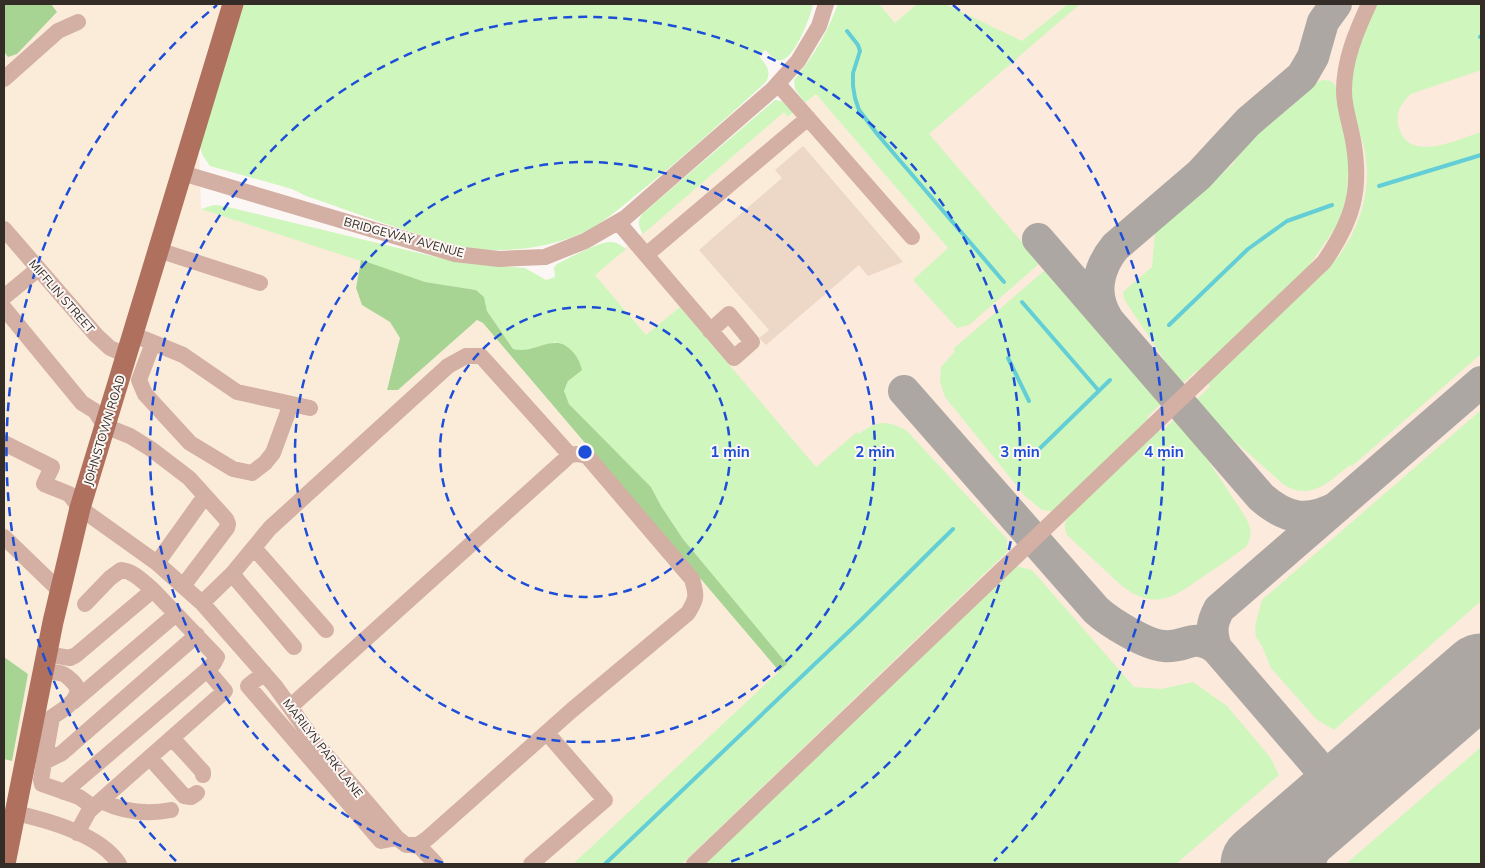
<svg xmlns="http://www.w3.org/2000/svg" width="1485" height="868" viewBox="0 0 1485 868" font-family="Mulish,sans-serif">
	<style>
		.industrial { fill: #fbecd9 }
		.built { fill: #fceadd }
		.green { fill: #cff6bd }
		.forest { fill: #a7d393 }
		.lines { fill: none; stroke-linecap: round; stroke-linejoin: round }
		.stream { stroke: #64ced7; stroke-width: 4 }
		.taxiway { stroke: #ada7a3; stroke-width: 32 }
		.runway { stroke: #ada7a3; stroke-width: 81 }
		.building { fill: #edd7c7 }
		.minor { stroke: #d3afa4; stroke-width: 16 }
		.major { stroke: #af715e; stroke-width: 21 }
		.ring { fill: none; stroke: #1d4ed8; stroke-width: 2.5; stroke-dasharray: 9 6 }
		.labels { text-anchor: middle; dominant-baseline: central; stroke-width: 4; stroke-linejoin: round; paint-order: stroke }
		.street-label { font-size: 12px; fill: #342c26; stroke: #fcf7f4 }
		.centre { fill: #1d4ed8; stroke: #fcf7f4; stroke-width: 2.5 }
		.ring-label { font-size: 15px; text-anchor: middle; font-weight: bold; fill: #1d4ed8; stroke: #fcf7f4; stroke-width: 4; stroke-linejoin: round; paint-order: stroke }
	</style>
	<rect width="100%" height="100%" fill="#fcf7f4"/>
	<path class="industrial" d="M51,4h193l-45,141 2,64 160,51 -5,28 6,17 28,17 10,16 -13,51 11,1 79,-70 6,3 296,348 -206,193h-569v-105l8,1 16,-86 -24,-17v-605l4,5 49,-44z
		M879,4h38l-22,19z
		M945,4h123l-46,37z
		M816,94l132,154 -132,219 -136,-160 -33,29 -53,-62 190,-162 5,5z"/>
	<path class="built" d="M879,4l16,19 22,-19h28l77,37 46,-37h413v860h-908l266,-250 -105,-244 32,-25 93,-80 2,2 23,-19 29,32 35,-32 -132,-154z"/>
	<path class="green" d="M244,4h569c-2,11 -20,62 -36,56 -4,-1 -9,-8 -12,-10l-6,6c7,9 13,15 7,26 -41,37 -82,75 -125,109 -19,15 -37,32 -59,42 -37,16 -75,20 -114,15 -13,-2 -25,-7 -37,-10 -42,-12 -84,-28 -125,-42l-14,-7 -82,-23 -7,-10 -4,-11z
		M838,4h41l16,19 22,-19h28l77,37 46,-37h12l-151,130 111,129 -71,62 -12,3 -44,-48 35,-32 -132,-154 -11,9 -10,-14 -1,-9c21,-26 32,-45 44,-76z
		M1376,4h105v66l-70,24c-9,8 -15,17 -13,30 8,41 58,16 83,8v222l-129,112 -2,-1c-22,17 -39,37 -67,19l-62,-55 -25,-29 14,-13 -2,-4 130,-126c22,-29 34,-68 27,-105 -4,-21 -14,-39 -13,-60 0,-36 10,-57 24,-88z
		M1323,80c8,0 11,2 14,9l12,74 -3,37 -8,24 -30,43 -110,106 -2,-2 -15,14 -57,-86 -1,-7 29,-25 3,-34 78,-69 9,-17 72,-64z
		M775,100l7,1 12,11 -6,5 -4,-5 -141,122c-5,-8 -6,-13 0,-21z
		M214,205l10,1 228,55 30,4 43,3 21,12 9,-3 -1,-9 3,-4c13,-6 42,-23 55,-22 5,0 10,4 14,7l-31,26 51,60 34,-28 136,160 41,-35 2,2c18,-14 28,-14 48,-3l100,108v13l-325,312h-109l214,-200 -104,-125 -22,-33 -10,-19 -82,-83 -5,-12 4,-11 -12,-39 -35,9 -8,-2 -26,-38 -3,-14 -8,-7 -51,-8 -224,-73z
		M1045,270l117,133 -15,14 2,4 -91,87 -7,3 -9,-1 -17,-14 -80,-99 -5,-16 1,-14 14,-16 -2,-2z
		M1481,410v191l-147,129 -18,-11 -45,-51 -9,-22 -6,-9 -1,-11 7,-26z
		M1175,419c21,23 37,47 54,73 6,10 16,22 20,33 3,8 1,16 -3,22 -15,11 -30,21 -45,31 -29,21 -48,32 -79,8l-55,-51c-3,-7 -3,-11 0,-18l91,-87 3,2z
		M1016,566l16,4 102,117 27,2 32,-7 34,24 43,51 9,18 -103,89h-473z
		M1481,747v117h-134v-1z"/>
	<path class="forest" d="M4,4h47l6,8 -40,42 -9,3 -4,-5z
		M361,260l64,22 51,8 8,7 3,14 26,38c20,6 40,-16 57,0 7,7 9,11 12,21l-14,11 -4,10 5,13 82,83 10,19 22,33 104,125 -8,7 -296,-348 -6,-3 -79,70h-11l13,-52 -10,-16 -28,-17 -6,-17z
		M4,657l24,17 -16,87 -8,-2z"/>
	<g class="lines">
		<path class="stream" d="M847,31l11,14 2,6 -7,22v13l2,12 4,12 19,25 126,147
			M1480,37l1,-1
			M1379,186l102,-31
			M1022,302l77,89
			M1169,325l79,-76 39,-28 45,-16
			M1008,358l21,43
			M1031,457l79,-77
			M605,864l256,-244 92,-91"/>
		<path class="taxiway" d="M1038,239l223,258c25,22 46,26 76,10
			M1107,318c-15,-24 -9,-50 8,-71l84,-72 49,-53 54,-46 11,-19 10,-35 13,-18
			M904,391l192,219c13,12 50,35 68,36 24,2 27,-14 52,2l100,116
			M1216,648c-5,-16 -5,-24 3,-39l262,-227
			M1325,828l15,-23 26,-31
			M1310,864l18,-71v-9l-5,-11"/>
		<path class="runway" d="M1261,864l220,-190"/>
	</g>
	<path class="building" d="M803,146l100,116 -35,14 -9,-11 -93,80 -7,-7 10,-8 -70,-80 83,-72 -7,-8z"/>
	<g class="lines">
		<path class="minor" d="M4,79l54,-48 20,-9
			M778,84l134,153
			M182,173l273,81 44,5 46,-2 40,-16 40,-23 147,-128 26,-29 21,-35 7,-22
			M618,222l116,136 18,-16 -23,-28 -19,17
			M4,229l92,106 14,13 16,7
			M158,250l102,33
			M646,255l162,-137
			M4,297l34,-28
			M4,308l78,95 13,8 10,15 25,10 21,13 38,29 37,41 2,5 -1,4 -44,58
			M144,339l39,16 54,37 73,16
			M153,343l-14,37 6,14 45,49 43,26 19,4 13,-10 8,-10 18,-49
			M4,443l48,24 -8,17 25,10 11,14 77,55 45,40 73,83 40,56 82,96 9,7h12l10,-7 144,-128 116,-97c9,-15 9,-17 4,-34l-105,-123 -10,-2 -7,1 -280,252
			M4,537l56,54
			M254,548l72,82
			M157,563l48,-67
			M232,574l62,73
			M202,603l30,-29 38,-46 178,-162 18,-10h15l89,99
			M85,604l25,-26 11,-8c13,1 22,12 32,20
			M46,654l24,4 6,-3 77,-65 64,67 -3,6 -7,7 -143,122
			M43,671c6,1 14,1 20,3 3,1 7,5 10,8 14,14 -10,28 -21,35l-11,63 1,4 37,13 10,7v7
			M264,673l-16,13 133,155 16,-3
			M73,702l103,-88
			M172,738l31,34v3
			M150,758l34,38 7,1 6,-4
			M44,762l18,-9 135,-118
			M101,801c23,11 45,14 70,9
			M6,820l9,-7c32,7 86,22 104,51
			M77,833l12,-22 136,-120 -18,-21
			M418,845l18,19
			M531,864l74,-64 -58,-67
			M694,864l630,-602c29,-42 38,-72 29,-122 -3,-16 -9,-33 -9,-49 0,-31 12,-59 25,-87"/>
		<path class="major" d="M5,864l48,-242 27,-114 153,-504"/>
	</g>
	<g class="ring">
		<circle cx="585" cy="452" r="145"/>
		<circle cx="585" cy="452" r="290"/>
		<path d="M443 863A435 435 0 1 1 727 863"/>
		<path d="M176 861A579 579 0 0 1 217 5M953 5A579 579 0 0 1 994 861"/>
	</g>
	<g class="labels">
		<g class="street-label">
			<text transform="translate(404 237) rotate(15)">BRIDGEWAY AVENUE</text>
			<text transform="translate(62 296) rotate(49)">MIFFLIN STREET</text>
			<text transform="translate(104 430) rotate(-73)">JOHNSTOWN ROAD</text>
			<text transform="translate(323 748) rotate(52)">MARILYN PARK LANE</text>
		</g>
	</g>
	<circle cx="585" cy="452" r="8" class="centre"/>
	<g class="ring-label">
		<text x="730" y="457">1 min</text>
		<text x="875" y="457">2 min</text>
		<text x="1020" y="457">3 min</text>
		<text x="1164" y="457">4 min</text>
	</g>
	<rect width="1485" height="868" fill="none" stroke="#342c26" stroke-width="10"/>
</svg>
